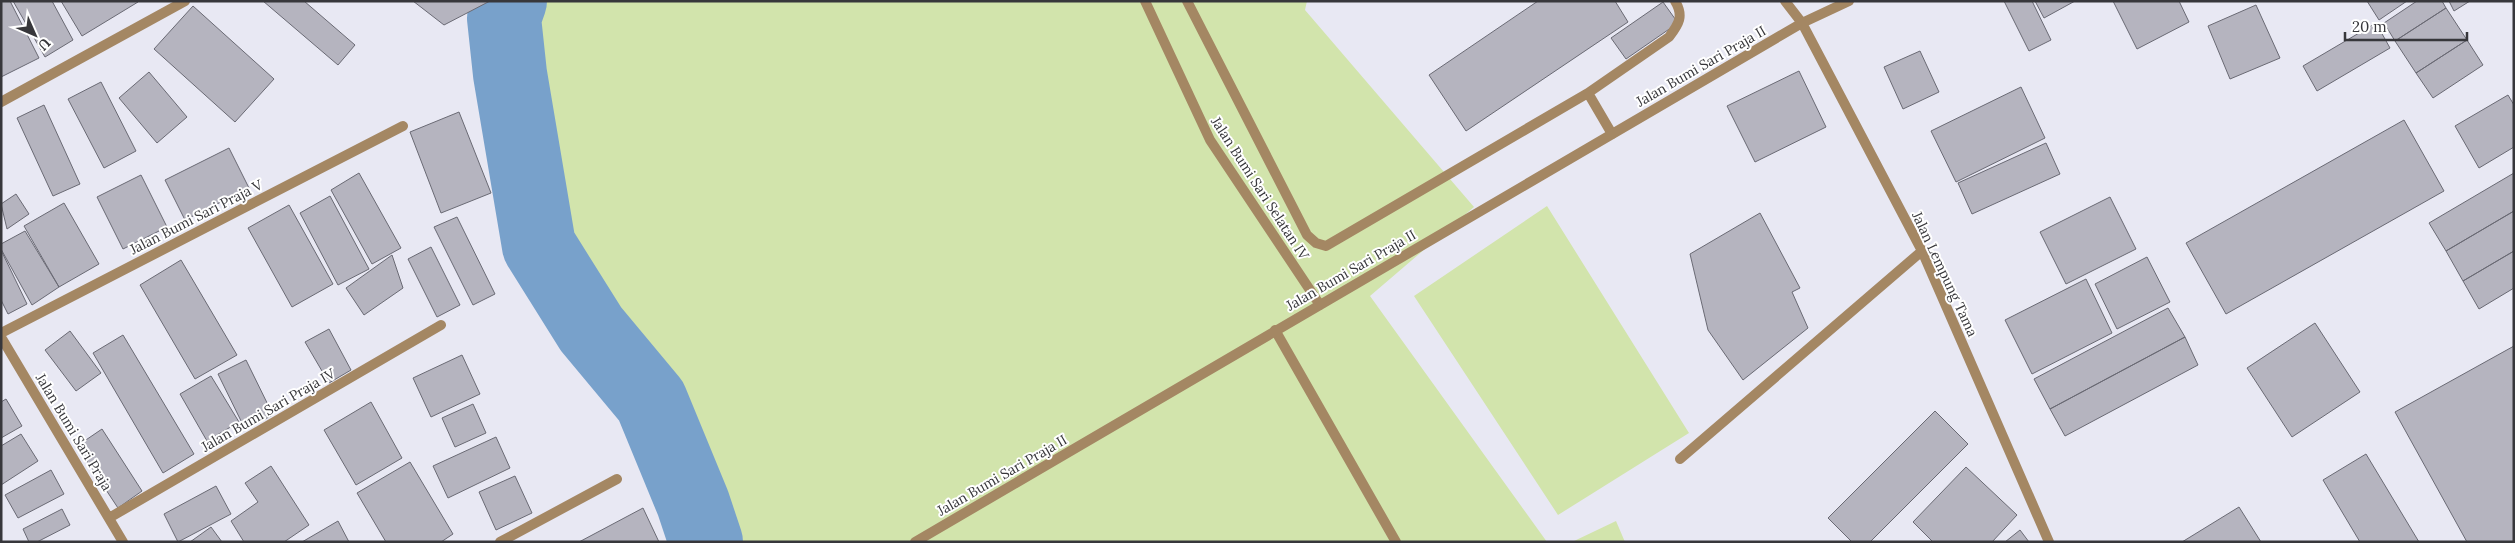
<svg xmlns="http://www.w3.org/2000/svg" width="2515" height="543" viewBox="0 0 2515 543" font-family="Lora,serif">
	<style>
		.green { fill: #d2e4ac }
		.lines { fill: none; stroke-linecap: round; stroke-linejoin: round }
		.river { stroke: #78a1cb; stroke-width: 74 }
		.building { fill: #b5b4bf; stroke: #6a6a74 }
		.service { stroke: #a48763; stroke-width: 10 }
		.minor { stroke: #a48763; stroke-width: 10 }
		.labels { text-anchor: middle; dominant-baseline: central; stroke-width: 4; stroke-linejoin: round; paint-order: stroke }
		.street-label { font-size: 14px; fill: #37373b; stroke: #fff }
	</style>
	<rect width="100%" height="100%" fill="#e8e8f3"/>
	<path class="green" d="M533,1h774l-2,9 169,197 -104,89 177,246h-813l-60,-136 -110,-165 -19,-49 -21,-175z
		M1547,206l142,227 -131,82 -144,-219z
		M1616,521l9,21h-53z"/>
	<g class="lines">
		<path class="river" d="M510,1l-6,17 6,56 29,172 52,83 60,72 42,102 13,39"/>
	</g>
	<path class="building" d="M1,1h9l29,57 -38,19z
		M13,1h39l21,39 -28,17z
		M61,1h77v1l-56,34z
		M263,1h41l51,44 -17,20z
		M413,1h77l-46,24z
		M1538,1h77l13,21 -162,109 -37,-56z
		M2004,1h28l19,39 -22,11z
		M2035,1h40l-31,17z
		M2113,1h66l10,21 -52,27z
		M2367,1h40l-28,19z
		M2417,1h25l4,7 -51,33 -11,-18z
		M2449,1h21l-16,10z
		M1663,2l15,21 -52,36 -15,-21z
		M2256,5l24,53 -50,21 -22,-53z
		M193,6l81,73 -39,43 -81,-73z
		M2446,8l21,32 -51,33 -21,-32z
		M2376,23l14,25 -73,43 -14,-25z
		M2467,40l16,25 -50,33 -17,-25z
		M1920,51l19,41 -36,17 -19,-42z
		M1799,71l27,56 -71,35 -28,-56z
		M149,72l38,45 -30,26 -38,-45z
		M101,82l35,69 -32,17 -36,-69z
		M2021,87l24,51 -89,44 -25,-51z
		M2508,95l6,10v42l-35,21 -24,-42z
		M44,105l36,79 -27,12 -36,-78z
		M459,112l32,81 -50,20 -31,-81z
		M2404,120l40,71 -218,123 -40,-71z
		M2046,143l14,31 -88,40 -14,-31z
		M229,148l20,40 -64,32 -20,-40z
		M359,173l42,75 -29,16 -41,-74z
		M2514,173v38l-68,40 -17,-28z
		M141,175l26,52 -44,22 -26,-52z
		M16,194l13,20 -22,15 -6,-25z
		M330,196l39,73 -31,16 -38,-72z
		M2110,197l26,52 -70,35 -26,-52z
		M64,203l35,61 -40,23 -35,-61z
		M289,205l44,79 -41,23 -44,-79z
		M2514,211v40l-51,30 -17,-30z
		M1760,213l40,75 -8,4 16,36 -65,52 -35,-50 -18,-76z
		M457,217l38,77 -22,11 -39,-78z
		M25,231l34,56 -27,18 -31,-56v-5z
		M431,247l29,58 -23,12 -29,-58z
		M1,250l26,54 -19,10 -7,-14z
		M2514,251v37l-35,21 -16,-28z
		M392,255l11,33 -39,27 -18,-27z
		M2147,257l23,45 -53,27 -22,-45z
		M181,260l56,95 -42,24 -55,-94z
		M2086,279l26,54 -80,41 -27,-54z
		M2168,308l17,29 -135,72 -16,-30z
		M2315,323l45,69 -68,45 -45,-69z
		M329,329l22,41 -22,13 -24,-41z
		M70,331l31,42 -25,18 -31,-41z
		M123,335l71,119 -31,19 -70,-120z
		M2185,337l13,28 -133,71 -15,-27z
		M2514,346v196h-47l-72,-130z
		M462,355l18,39 -49,23 -18,-39z
		M246,360l27,55 -28,14 -27,-55z
		M211,376l28,46 -32,19 -27,-47z
		M6,399l16,27 -21,12v-36z
		M371,402l31,56 -46,27 -32,-55z
		M473,404l13,29 -31,14 -13,-29z
		M1935,411l33,33 -98,98h-18l-24,-24z
		M102,429l40,62 -24,17 -41,-62z
		M21,434l17,27 -37,24v-39z
		M496,437l14,31 -62,30 -15,-32z
		M2366,454l53,88h-59l-37,-62z
		M410,462l43,72 -12,8h-55l-29,-49z
		M271,466l38,59 -25,17h-40l-13,-21 27,-19 -13,-19z
		M1966,467l51,48 -25,27h-59l-20,-20z
		M51,470l13,24 -46,24 -13,-23z
		M515,476l17,37 -36,17 -17,-38z
		M216,486l15,28 -53,28 -14,-28z
		M2239,507l22,35h-79z
		M643,508l16,34h-80z
		M62,509l8,16 -33,17h-8l-6,-13z
		M338,521l11,21h-47z
		M211,527l11,15h-32z
		M2020,530l9,12h-24z"/>
	<g class="lines">
		<path class="service" d="M1187,1l120,234 9,8 10,3 262,-153 81,-56c10,-13 15,-21 6,-36
			M1588,93l24,41
			M1275,330l121,212"/>
		<path class="minor" d="M1145,1l65,139 110,165
			M1785,1l17,22 120,228 127,291
			M1,102l184,-101
			M1,333l402,-207
			M1,337l122,205
			M1680,459l242,-208
			M109,518l332,-193
			M500,542l117,-63
			M915,542l887,-519 47,-22"/>
	</g>
	<g class="labels">
		<g class="street-label">
			<text transform="translate(1701 66) rotate(-30)">Jalan Bumi Sari Praja II</text>
			<text transform="translate(1260 188) rotate(57)">Jalan Bumi Sari Selatan IV</text>
			<text transform="translate(196 217) rotate(-27)">Jalan Bumi Sari Praja V</text>
			<text transform="translate(1351 270) rotate(-30)">Jalan Bumi Sari Praja II</text>
			<text transform="translate(1945 274) rotate(65)">Jalan Lempung Tama</text>
			<text transform="translate(268 410) rotate(-30)">Jalan Bumi Sari Praja IV</text>
			<text transform="translate(74 432) rotate(59)">Jalan Bumi Sari Praja</text>
			<text transform="translate(1002 475) rotate(-30)">Jalan Bumi Sari Praja II</text>
		</g>
	</g>
	<rect width="2515" height="543" fill="none" stroke="#37373b" stroke-width="5"/>
	<g transform="translate(35 35) rotate(135)" stroke="#ffffff" stroke-width="4" paint-order="stroke">
	<path d="M0-4L9 19L0 12L-9 19Z" fill="#37373b"/>
	<text y="-8" font-size="14" font-weight="bold" text-anchor="middle" fill="#37373b">U</text>
	</g>
	<path d="M2345 32v8h122v-8" fill="none" stroke="#37373b" stroke-width="2.5"/>
	<text x="2352" y="32" font-size="15" fill="#37373b" stroke="#ffffff" stroke-width="4" paint-order="stroke">20 m</text>
</svg>
